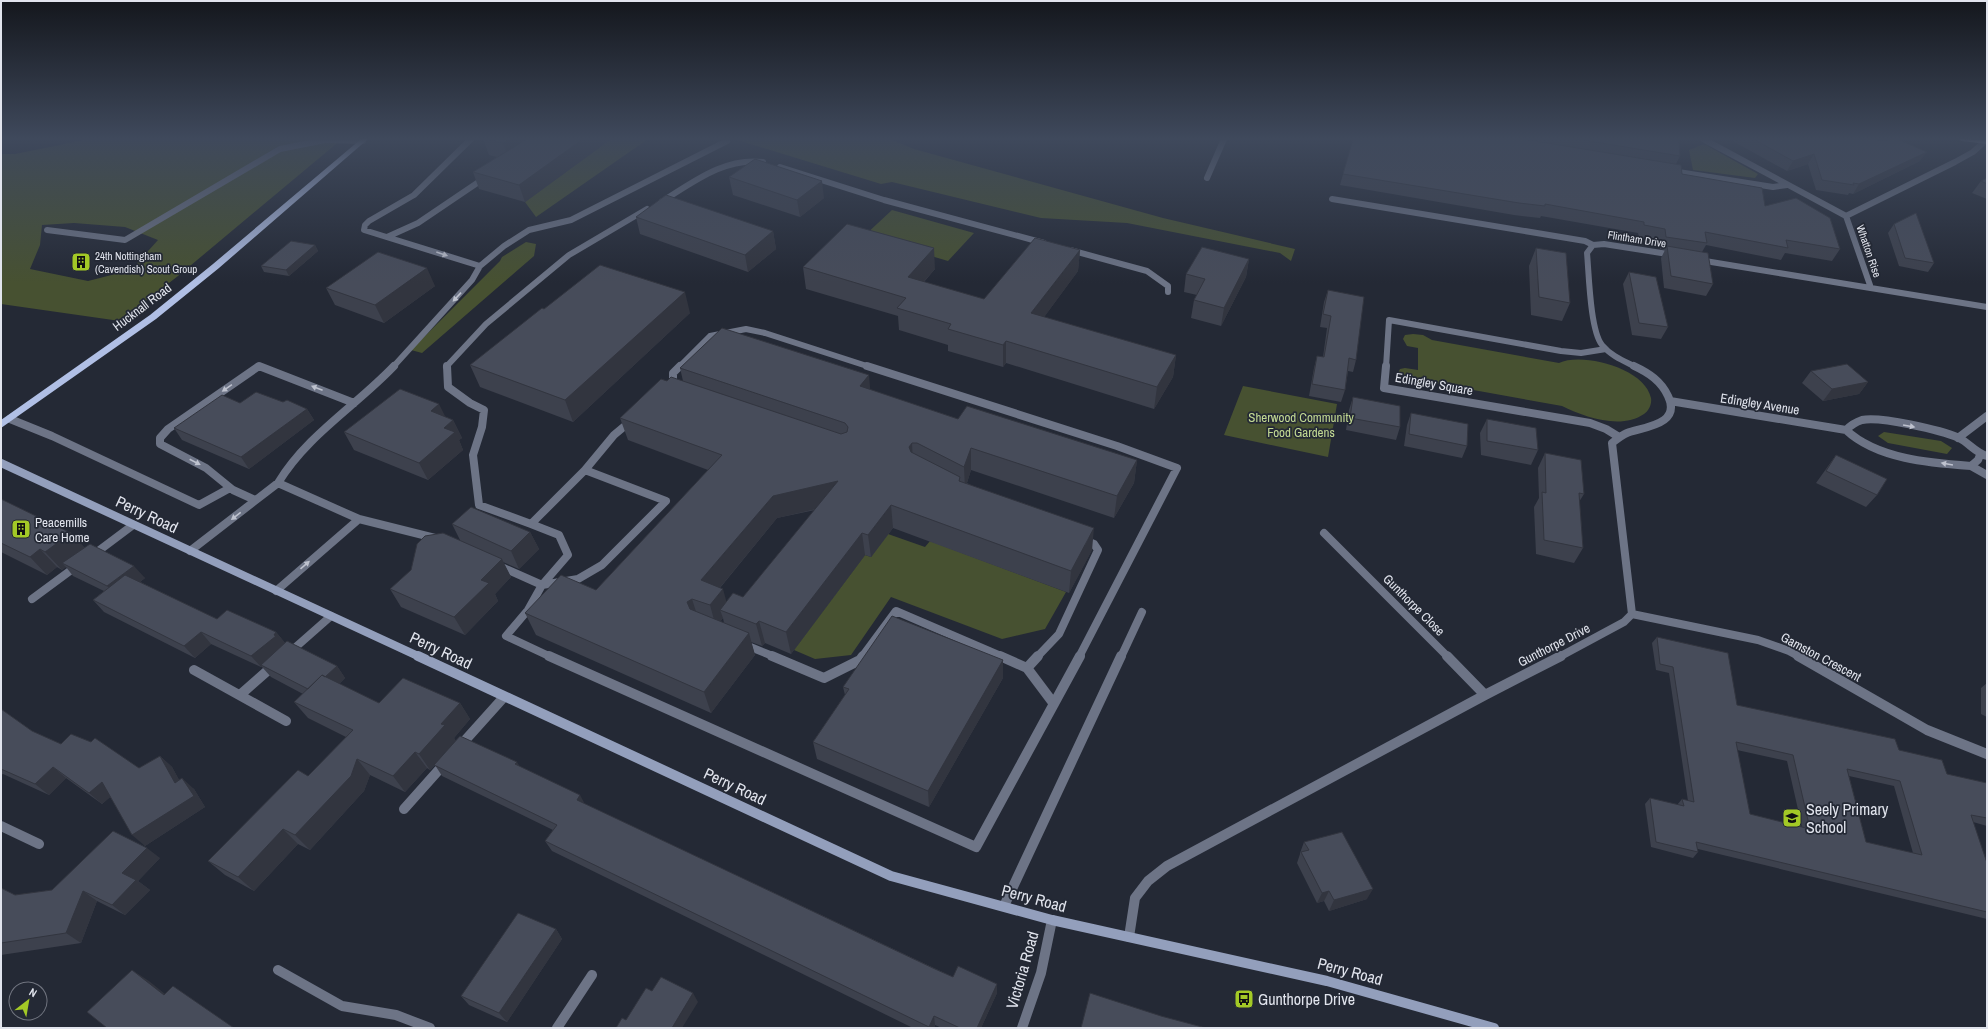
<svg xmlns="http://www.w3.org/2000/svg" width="1988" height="1029" viewBox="0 0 1988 1029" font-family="'Archivo Narrow',sans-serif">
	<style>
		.green { fill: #475131; fill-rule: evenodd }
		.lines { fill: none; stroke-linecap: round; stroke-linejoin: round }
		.lane-far2 { stroke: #6d7486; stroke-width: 6 }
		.lane-far1 { stroke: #6d7486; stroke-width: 8 }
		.lane { stroke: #6d7486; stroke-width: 10 }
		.street-far2 { stroke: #6d7486; stroke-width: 6 }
		.street-far1 { stroke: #6d7486; stroke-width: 8 }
		.street { stroke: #6d7486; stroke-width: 10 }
		.secondary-far1 { stroke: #939fbc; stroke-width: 8 }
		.secondary { stroke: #939fbc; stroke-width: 10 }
		.primary { fill: #b0bfe5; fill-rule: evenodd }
		.highway { fill: #d3def9; fill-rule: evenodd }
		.wall { fill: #3d414d; fill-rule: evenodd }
		.shaded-wall { fill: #32353f }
		.building { fill: #474c5a; stroke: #32353f; fill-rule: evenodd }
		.oneway { fill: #bec2ce }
		.labels { text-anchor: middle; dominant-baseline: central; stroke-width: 3.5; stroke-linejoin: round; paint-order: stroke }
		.far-street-label { font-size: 11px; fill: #e1e4ed; stroke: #242935 }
		.far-poi-label { font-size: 11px; fill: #e1e4ed; stroke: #242935; text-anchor: start }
		.street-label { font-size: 13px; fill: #e1e4ed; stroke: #242935 }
		.park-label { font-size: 13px; fill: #c3da93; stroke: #242935 }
		.poi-label { font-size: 13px; fill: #e1e4ed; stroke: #242935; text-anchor: start }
		.near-street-label { font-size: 16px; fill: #e1e4ed; stroke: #242935 }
		.near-poi-label { font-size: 16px; fill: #e1e4ed; stroke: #242935; text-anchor: start }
	</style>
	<rect width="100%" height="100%" fill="#242935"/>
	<path class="green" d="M89,139h253l-164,137 -58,45 -119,-17v-150h14zM74,223l51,4 33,13 -27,30 -43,11 -58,-12 10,-24 2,-20z
		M611,139h37l-112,78 -11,-15z
		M734,139h156l24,10 249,69 132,31 -4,12 -11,-8 -153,-30 -86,-5 -149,-36 -11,2z
		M1704,144l54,30 -3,4 -62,-8 -4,-20z
		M892,210l82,23 -26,28 -84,-25z
		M526,242l10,2 -2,12 -112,97 -11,-3 89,-89 2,-4z
		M1413,334l10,1 9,5 127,23c23,-11 86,5 92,35 1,6 -2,13 -7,16 -23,16 -60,3 -82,-8l-133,-24c-10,2 -27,2 -31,-9l2,-4 5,-1 13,2v-22l-11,-2 -4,-7 2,-4z
		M1243,386l94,18 -9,53 -104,-22z
		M1884,432l57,9 11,7 -5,6 -59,-11 -10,-7z
		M888,534l37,13 5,-6 136,51 -21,37 -43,10 -111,-42 -40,58 -36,4 -21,-9 71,-95 6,2z"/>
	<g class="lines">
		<path class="lane-far2" d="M471,139l-57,56 -45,26 -4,4 -1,5 116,36
			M780,167l104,33 160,43
			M661,202c31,-19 63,-45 102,-40
			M47,230l78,10 155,-91 45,-9 38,1
			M387,237l31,-14 68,-46
			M1070,250l77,21 21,15v6
			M258,367h3
			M393,367l79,-87 8,-14 24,-20 25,-16 42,-10 156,-79
			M446,367l40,-43 83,-69 78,-46
			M679,367l31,-31 36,-7 19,4 105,34"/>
		<path class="lane-far1" d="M447,366l1,21 22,16 14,7 -2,17 -9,28 6,50 52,19
			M867,366l250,80 60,22 -98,189
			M670,386l3,-3v-10l7,-7
			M10,419l42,17 147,69 31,-17
			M585,470l29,-35 18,-15
			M585,470l81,31 -64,64 -24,14 -36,6 26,-30 -9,-20 -28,-11z
			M278,483l81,36 80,20
			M255,500l-22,-10 -27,-22 -46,-24v-6l8,-9 91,-63 95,37
			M190,551l88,-68c29,-48 78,-77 116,-117
			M93,555l40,-30
			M497,565l45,20 -14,25 -22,26 45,21
			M276,591l83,-72
			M32,599l46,-34
			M743,644l32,13
			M289,653l42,-37
			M862,657l34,-46 107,46
			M1037,657l22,-23 39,-84 -4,-6 -12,-5
			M1121,657l21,-45"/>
		<path class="lane" d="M549,656l427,191 104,-191
			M772,656l52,22 36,-18 3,-4
			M1000,656l27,12 27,36
			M1027,668l11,-12
			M194,670l92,51
			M240,695l34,-30
			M460,746l44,-49
			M404,809l41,-46
			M1004,906l117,-250
			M557,1028l35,-53"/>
		<path class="street-far2" d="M1703,139l143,77 25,72
			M1672,171l101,16 14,-2
			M1207,178l17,-39
			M1332,199l253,42 8,4 11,-1 70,11
			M1846,216l109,-54 18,-10 11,-10
			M1593,245l-6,8c2,21 3,77 15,92 9,11 22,16 34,22
			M1699,260l288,47
			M1386,367l3,-47 172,31 20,2 25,-4"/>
		<path class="street-far1" d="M1386,366l-2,22 206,35 16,6 13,8
			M1670,401l176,29c31,29 84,33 125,36l7,-6 2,-5
			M1846,430c4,-4 10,-8 16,-10 18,-4 79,10 97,18 10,5 17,15 28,18
			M1958,438l29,-22
			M1971,466l16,9
			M1324,533l124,124
			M1632,614l126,26 31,11 11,6
			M1559,657l65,-35 8,-8 -20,-171c5,-4 10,-8 15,-10 16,-6 55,-8 41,-37 -7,-15 -19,-23 -34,-30"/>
		<path class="street" d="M1447,656l38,39
			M1798,656l129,74 60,24
			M1,826l38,18
			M1129,937l6,-39 13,-17 19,-15 318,-171 76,-39
			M278,970l64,36 54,9 34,13
			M1022,1028l19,-55 11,-53"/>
		<path class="secondary-far1" d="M1,463l419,194"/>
		<path class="secondary" d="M418,656l473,220 161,44 275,61 167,47"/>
		<path class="primary" d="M361,139h7l-149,129 -63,51 -155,109v-8l149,-105 63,-51z"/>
		<path class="highway" d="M1958,139l29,1v4l-25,-3z"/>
	</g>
	<path class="wall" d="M483,139h128l-86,63 -46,-13 -6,-17 24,-15 -8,-2z
		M1353,139h319l8,17 -4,8 6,10 83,32 75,43 -8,12 -47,-8 -4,7 -75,-15 -4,7 11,32 -7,12 -42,-8 -3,-30 4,-8 -5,-1 -1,-9 -20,-3 -1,-4 -97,-17 -1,2 -26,-3 -174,-30z
		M1729,139h142l49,22 -67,33 -4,-1 -1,2 -32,-5 -8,-26 -21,7z
		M729,177l95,21 -24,19 -67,-22z
		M1987,178v21l-15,-6 9,-12z
		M636,217l137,14 3,18 -28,23 -108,-38z
		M1894,224l40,39 -6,9 -29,-6 -11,-33z
		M315,245l3,6 -29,25 -25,-4 -3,-6z
		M1536,248l34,55 -8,18 -31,-6 -2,-49z
		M1080,250l-2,21 -34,46 132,38 -3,22 -19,32 -148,-46 -3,4 -55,-16v-6l-49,-15 -1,-14 -92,-27 -3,-22 132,2 -11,13 60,17z
		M1249,259l-3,18 -25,49 -30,-8 3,-18 3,-5 -13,-3 2,-18z
		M1629,272l39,55 -7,12 -29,-4 -9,-51z
		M435,286l-51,37 -49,-18 -9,-17z
		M1328,290l28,70 -3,12 -5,-1 -3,19 -4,12 -32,-6 5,-28 3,-12 6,1 4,-29 -7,-1 4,-25z
		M544,309l146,4 -117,109 -93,-35 -10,-22z
		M680,368l191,22 87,29 179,41 -3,23 -20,35 -143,-48 -4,13 125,67 -23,43 -176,-65 -22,29 -6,-2 -74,99 -26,-11 -3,3 -11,-4 4,13 -44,58 -175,-78 -11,-22 71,-23 112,-120 -80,-30 -8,-22 63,-37zM815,510l-72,87 -17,5 -6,-14 57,-70zM723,618l1,5 -4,-1z
		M1811,371l57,11 -9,12 -36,7 -21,-18z
		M1353,397l47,30 -4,13 -50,-10 3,-20z
		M283,402l24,7 7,11 -65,49 -67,-29 -8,-12 66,-25z
		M1411,413l56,33 -5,12 -58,-12 3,-21z
		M446,417l7,3 9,18 -3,2 4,10 -35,30 -74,-30 -10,-18z
		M1487,419l51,31 -7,15 -50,-10 -1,-22z
		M1545,453l39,41 -5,8 4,46 -9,15 -38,-9 -2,-47 5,-9 -1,-30z
		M1836,455l41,40 -11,12 -50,-24z
		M1,499l84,49 60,30 -5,4 77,37 59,13 9,11 52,23 8,12 -6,6 40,19h81l10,16 -16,19 2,3 64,26 65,37 368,173 44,7v9l-16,35h-39l-7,-3 -1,3h-21l-361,-177 -7,-10 8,-11 -111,-54 -7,-11 -5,5 -3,-2 -22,24 -35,-17 -6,16 -54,59 -12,-6 -44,47 -29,-16 -17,-14 100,-85 38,-39 -38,-19 -14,-16 9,-8 -32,-17 -9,-10h-1l-50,-23 -16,14 -91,-46 -11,-12 11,-9 -31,-15 -7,-9 -4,3 -5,-3 -10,8 -46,-23z
		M452,524l78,8 9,17 -20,20 -16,-7 8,15 -16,17 3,7 -33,34 -64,-28 -11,-18 70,-49z
		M1657,637l80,68 162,45 48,24 40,9v43l-14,-4 14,41v56l-289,-70v3l-5,6 -42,-11 -6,-43 5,-6 27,7 5,-6 6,2 -19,-128 -13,-3 -4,-27zM1737,750l50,11 15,66 -52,-13zM1849,776l45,10 19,67 -47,-11z
		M1003,678l-74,129 -112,-48 -4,-17 32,-47 -2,-8z
		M1987,683v34l-6,-3v-26z
		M1,709l31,22 29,13 78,24 21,-12 12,11 7,13 15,9 11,18 -60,39 -35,-49 -8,7 -36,-26 -17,17 -46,-21 -2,1z
		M1304,842l63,57 -38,12 -5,-10 -7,2 -20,-40 3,-9v-1z
		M160,858l-22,23 12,9 -25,25 -28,-14 -16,42 -80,12v-67l14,7 37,-5z
		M556,929l6,10 -55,83 -38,-17 -8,-9z"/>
	<path class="shaded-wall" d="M510,139h33l-34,21 -6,-17z
		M583,139h28l-86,63 -6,-17z
		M1927,152l-7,9 -67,33 6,-10z
		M1814,154l-6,10 -21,7 6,-10z
		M822,181l2,17 -24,19 -3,-17z
		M773,231l3,18 -28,23 -3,-17z
		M315,245l3,6 -29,25 -3,-6z
		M934,248l1,21 -26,29 -1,-21z
		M1080,250l-2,21 -47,64v-22z
		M1249,259l-3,18 -25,49 3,-18z
		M427,268l8,18 -51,37 -9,-18z
		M685,292l5,21 -117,109 -8,-22z
		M1006,341v22l-3,4v-22z
		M1176,355l-3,22 -19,32 3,-22z
		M869,375l2,23 -11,-12z
		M1868,382l-9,12 -36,7 9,-12z
		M439,404l9,18 -17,-11z
		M307,409l7,11 -65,49 -8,-12z
		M453,420l9,18 -3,2 4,10 -35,30 -9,-17 25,-35z
		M912,443l1,22 -4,-18z
		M971,448v22l-6,19 -1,-22z
		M1137,460l-3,23 -20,35 3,-22z
		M838,481l4,22 -65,15 -69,84 -7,-22 72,-84z
		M891,505l2,23 -22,29 -3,-22z
		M1094,528l-2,22 -23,43 2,-22z
		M530,532l9,17 -20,20 -8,-18z
		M71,533l17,18 -26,12 4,4 -4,3 -17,-18z
		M862,533l3,22 -74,99 -5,-22z
		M40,549l17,18 -10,8 -17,-18z
		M502,559l9,18 -16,17 3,7 -33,34 -11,-18 27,-37z
		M134,566l11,12 -27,20 -11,-12z
		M723,589l6,22 -9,-1 3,8 -7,9 -6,-22z
		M692,599l7,22 -5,3 -7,-22z
		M759,621l6,22 -3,3 -6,-22z
		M201,632l10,12 -16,14 -11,-12z
		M276,632l10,12 -25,21 1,2h-1l-10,-11z
		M749,633l6,22 -44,58 -7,-21z
		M1003,660v18l-74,129 -1,-16z
		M337,666l8,12 -25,24 -9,-11z
		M460,703l10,16 -16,19 2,3 -26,29 -11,-16 22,-30z
		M415,752l12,16 -22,24 -12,-16z
		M160,756l12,11 15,27 -12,-11z
		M357,759l13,16 -6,16 -54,59 -15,-15z
		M517,762l7,11 -9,-9z
		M53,767l13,11 -17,17 -14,-11z
		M182,778l12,11 11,18 -60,39 -13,-11z
		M102,782l13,11 -13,11 -13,-11z
		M580,795l6,11 -9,-6z
		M283,829l15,15 -44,47 -16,-14z
		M147,848l13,10 -22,23 12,9 -25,25 -13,-10 10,-32z
		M1373,889l-6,10 -38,12 5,-11z
		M83,891l14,10 -16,42 -15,-10z
		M1329,891l-5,10 -7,2 5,-10z
		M556,929l6,10 -55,83 -8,-9z
		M132,970l17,11 32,26 -17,-12z
		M997,984v9l-16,35h-4z
		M693,993l5,9 -16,26h-10z
		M934,1016l1,9 -1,3h-5z"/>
	<path class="building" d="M487,139h23l-7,4z
		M527,139h56l-64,46 -46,-13z
		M1353,139h170l158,26 1,9 80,14 3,18 31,-8 34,20 10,31 -54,-9 2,8 -83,-16 2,11 -41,-6 -1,-8 -21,-4v-3l-99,-18v2l-26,-3 -176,-29z
		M1577,139h95l7,1 1,16z
		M1753,139h118l15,2 6,-2h5l30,13 -68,32 -6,-1 1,2 -32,-5 -8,-26 -21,7z
		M755,159l67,22 -25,19 -68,-23z
		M1987,178v6l-6,-3z
		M666,195l107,36 -28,24 -109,-38z
		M1916,213l18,50 -29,-5 -11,-34z
		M847,224l87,24 -26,29 76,22 51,-61 45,12 -49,63 145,42 -19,32 -151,-46 -3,4 -55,-16 3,-5 -54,-16 9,-10 -103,-31z
		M291,241l24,4 -29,25 -25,-4z
		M1667,246l41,7 5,31 -42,-8z
		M1202,247l47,12 -25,49 -30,-8 11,-21 -19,-5z
		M1536,248l30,5 4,50 -31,-6z
		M378,252l49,16 -52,37 -49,-17z
		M600,265l85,27 -120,108 -95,-35 72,-57 2,1z
		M1629,272l27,5 12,50 -29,-4z
		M1328,290l36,7 -8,63 -7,-2 -4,32 -33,-6 5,-28 7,1 7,-41 -8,-2z
		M722,328l147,47 -9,11 98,33 9,-13 170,54 -20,36 -146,-48 -7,19 -47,-24h-5l-3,4 2,5 49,25 -1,4 135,47 -23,43 -180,-66 -23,30 -6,-2 -76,99 -27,-11 -3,3 -36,-14 13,-17 10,4 95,-116 -65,15 -72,84 22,9 -13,16 -18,-6 -5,3 3,7 59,24 -45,59 -179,-79 36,-38 35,15 126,-135 -102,-37 41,-39 6,2 4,-4 170,57 6,-2 1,-5 -3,-4 -165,-55z
		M1847,364l21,18 -36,7 -21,-18z
		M400,389l39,15 -8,7 22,9 -9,8 11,4 -36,31 -75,-31z
		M256,392l27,10 4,-2 20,9 -66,48 -67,-29 48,-33 18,8z
		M1353,397l47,9v21l-50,-9z
		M1411,413l57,11 -1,22 -58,-12z
		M1487,419l49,9 2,22 -51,-9z
		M1545,453l36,7 3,34 -5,-1 4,55 -39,-8 -2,-48 4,1z
		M1836,455l51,24 -10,16 -51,-24z
		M1,499l70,34 -26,19 -5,-3 -10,8 -29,-14z
		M471,507l59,25 -19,19 -59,-27z
		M443,533l59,26 -21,21 8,3 -35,34 -64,-28 21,-19 6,-26 8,-8z
		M90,544l44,22 -27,20 -45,-23z
		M125,575l92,44 10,-9 49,22 -2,3 2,1 -25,20 -50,-24 -17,14 -91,-46z
		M892,616l111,44 -75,131 -115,-49 36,-53 -6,-2z
		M1657,637l71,16 9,52 158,34 4,11 43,10 5,14 40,9v35l-16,-3 16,48v49l-291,-70 2,10 -42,-10 -6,-44 34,8 -2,-7 12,3 -21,-135 -13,-3zM1736,742l57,13 17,74 -60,-15zM1847,769l53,12 22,74 -56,-13z
		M287,641l50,25 -12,11 -3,-2 -14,14 -47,-24z
		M322,675l57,28 24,-25 57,25 -19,21 4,1 -26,29 -4,-2 -22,24 -36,-17 -6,17 -56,59 -12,-6 -45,48 -30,-16 90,-91 10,6 45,-46 -59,-28z
		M1,709l31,22 29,13 10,-10 20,8 4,-4 44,30 21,-12 15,27 7,-5 12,18 -62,39 -30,-53 -13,11 -36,-26 -18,17 -34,-15z
		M460,736l57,26 -2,2 65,31 -3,5 358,169 18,8 5,-11 39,18 -20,44h-17l-26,-12 -5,11 -384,-186 12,-16 -123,-60z
		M113,831l34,17 -25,25 14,7 -24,25 -29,-14 -17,42 -65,10v-55l14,7 37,-5z
		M1342,832l31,57 -39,11 -5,-9 -7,2 -21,-41 8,-2 -5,-8z
		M518,913l38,16 -57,84 -38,-17z
		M132,970l32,25 9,-9 61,42h-127l-20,-16z
		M661,977l32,16 -21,35h-56l6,-10 4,2 20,-32 6,3z
		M1090,993l71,23 45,12h-125z"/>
	<defs><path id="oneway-solid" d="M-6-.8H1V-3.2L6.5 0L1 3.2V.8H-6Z"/></defs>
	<g class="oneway">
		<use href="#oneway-solid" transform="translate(442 254) rotate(19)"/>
		<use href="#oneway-solid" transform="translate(457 297) rotate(133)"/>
		<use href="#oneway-solid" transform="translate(227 388) rotate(145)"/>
		<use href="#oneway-solid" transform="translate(317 388) rotate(-159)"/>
		<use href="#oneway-solid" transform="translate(1909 426) rotate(10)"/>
		<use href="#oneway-solid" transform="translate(195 462) rotate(27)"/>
		<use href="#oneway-solid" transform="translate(1947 464) rotate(-170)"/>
		<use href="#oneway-solid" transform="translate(236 516) rotate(142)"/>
		<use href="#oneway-solid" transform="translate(305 565) rotate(-41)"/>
	</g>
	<linearGradient id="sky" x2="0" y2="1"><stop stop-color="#14171d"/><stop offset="0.49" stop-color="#3f495c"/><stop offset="1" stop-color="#3f495c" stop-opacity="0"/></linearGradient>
	<rect width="1988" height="283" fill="url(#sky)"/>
	<defs>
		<g id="building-square" transform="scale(1)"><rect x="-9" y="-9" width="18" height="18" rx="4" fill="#a3c926" stroke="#242935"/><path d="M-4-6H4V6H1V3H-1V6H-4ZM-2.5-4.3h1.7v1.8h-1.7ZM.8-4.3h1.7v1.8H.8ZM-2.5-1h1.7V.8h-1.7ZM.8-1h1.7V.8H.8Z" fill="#111"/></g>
		<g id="school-square" transform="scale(1)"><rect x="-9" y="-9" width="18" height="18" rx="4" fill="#a3c926" stroke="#242935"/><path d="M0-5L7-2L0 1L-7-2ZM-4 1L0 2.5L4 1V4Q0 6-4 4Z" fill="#111"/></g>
		<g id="bus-square" transform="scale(1)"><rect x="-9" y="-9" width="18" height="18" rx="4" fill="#a3c926" stroke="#242935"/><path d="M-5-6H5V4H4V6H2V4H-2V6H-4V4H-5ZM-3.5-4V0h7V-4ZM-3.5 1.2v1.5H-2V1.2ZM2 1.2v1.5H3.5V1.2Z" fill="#111"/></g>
	</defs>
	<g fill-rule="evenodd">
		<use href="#building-square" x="81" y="262"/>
		<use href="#building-square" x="21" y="529"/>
		<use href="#school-square" x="1792" y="818"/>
		<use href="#bus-square" x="1244" y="999"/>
	</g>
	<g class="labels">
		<g class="far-street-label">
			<text transform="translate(1637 239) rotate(9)">Flintham Drive</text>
			<text transform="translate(1869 251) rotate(71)">Whatton Rise</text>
		</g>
		<g class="far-poi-label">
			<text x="95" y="256">24th Nottingham<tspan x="95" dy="13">(Cavendish) Scout Group</tspan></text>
		</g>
		<g class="street-label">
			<text transform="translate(142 307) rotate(-37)">Hucknall Road</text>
			<text transform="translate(1434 384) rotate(10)">Edingley Square</text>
			<text transform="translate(1760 404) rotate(9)">Edingley Avenue</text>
			<text transform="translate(1414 605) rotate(45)">Gunthorpe Close</text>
			<text transform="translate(1554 645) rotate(-27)">Gunthorpe Drive</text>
			<text transform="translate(1821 657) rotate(28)">Gamston Crescent</text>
		</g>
		<g class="park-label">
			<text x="1301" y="417">Sherwood Community<tspan x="1301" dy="15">Food Gardens</tspan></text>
		</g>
		<g class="poi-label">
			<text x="35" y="522">Peacemills<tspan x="35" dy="15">Care Home</tspan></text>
		</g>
		<g class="near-street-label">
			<text transform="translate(147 514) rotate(25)">Perry Road</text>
			<text transform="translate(441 650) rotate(25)">Perry Road</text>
			<text transform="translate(735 786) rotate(25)">Perry Road</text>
			<text transform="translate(1034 898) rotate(15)">Perry Road</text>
			<text transform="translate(1022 970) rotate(-74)">Victoria Road</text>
			<text transform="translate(1350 971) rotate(15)">Perry Road</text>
		</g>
		<g class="near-poi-label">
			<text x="1806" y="809">Seely Primary<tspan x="1806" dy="18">School</tspan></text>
			<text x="1258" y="999">Gunthorpe Drive</text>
		</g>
	</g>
	<rect width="1988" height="1029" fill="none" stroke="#e1e4ed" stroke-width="4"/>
	<g transform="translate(28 1001) rotate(31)"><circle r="19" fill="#242935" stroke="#70747f"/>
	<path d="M0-3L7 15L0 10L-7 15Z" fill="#a3c926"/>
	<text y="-6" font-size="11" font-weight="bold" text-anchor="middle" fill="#e1e4ed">N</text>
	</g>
</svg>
